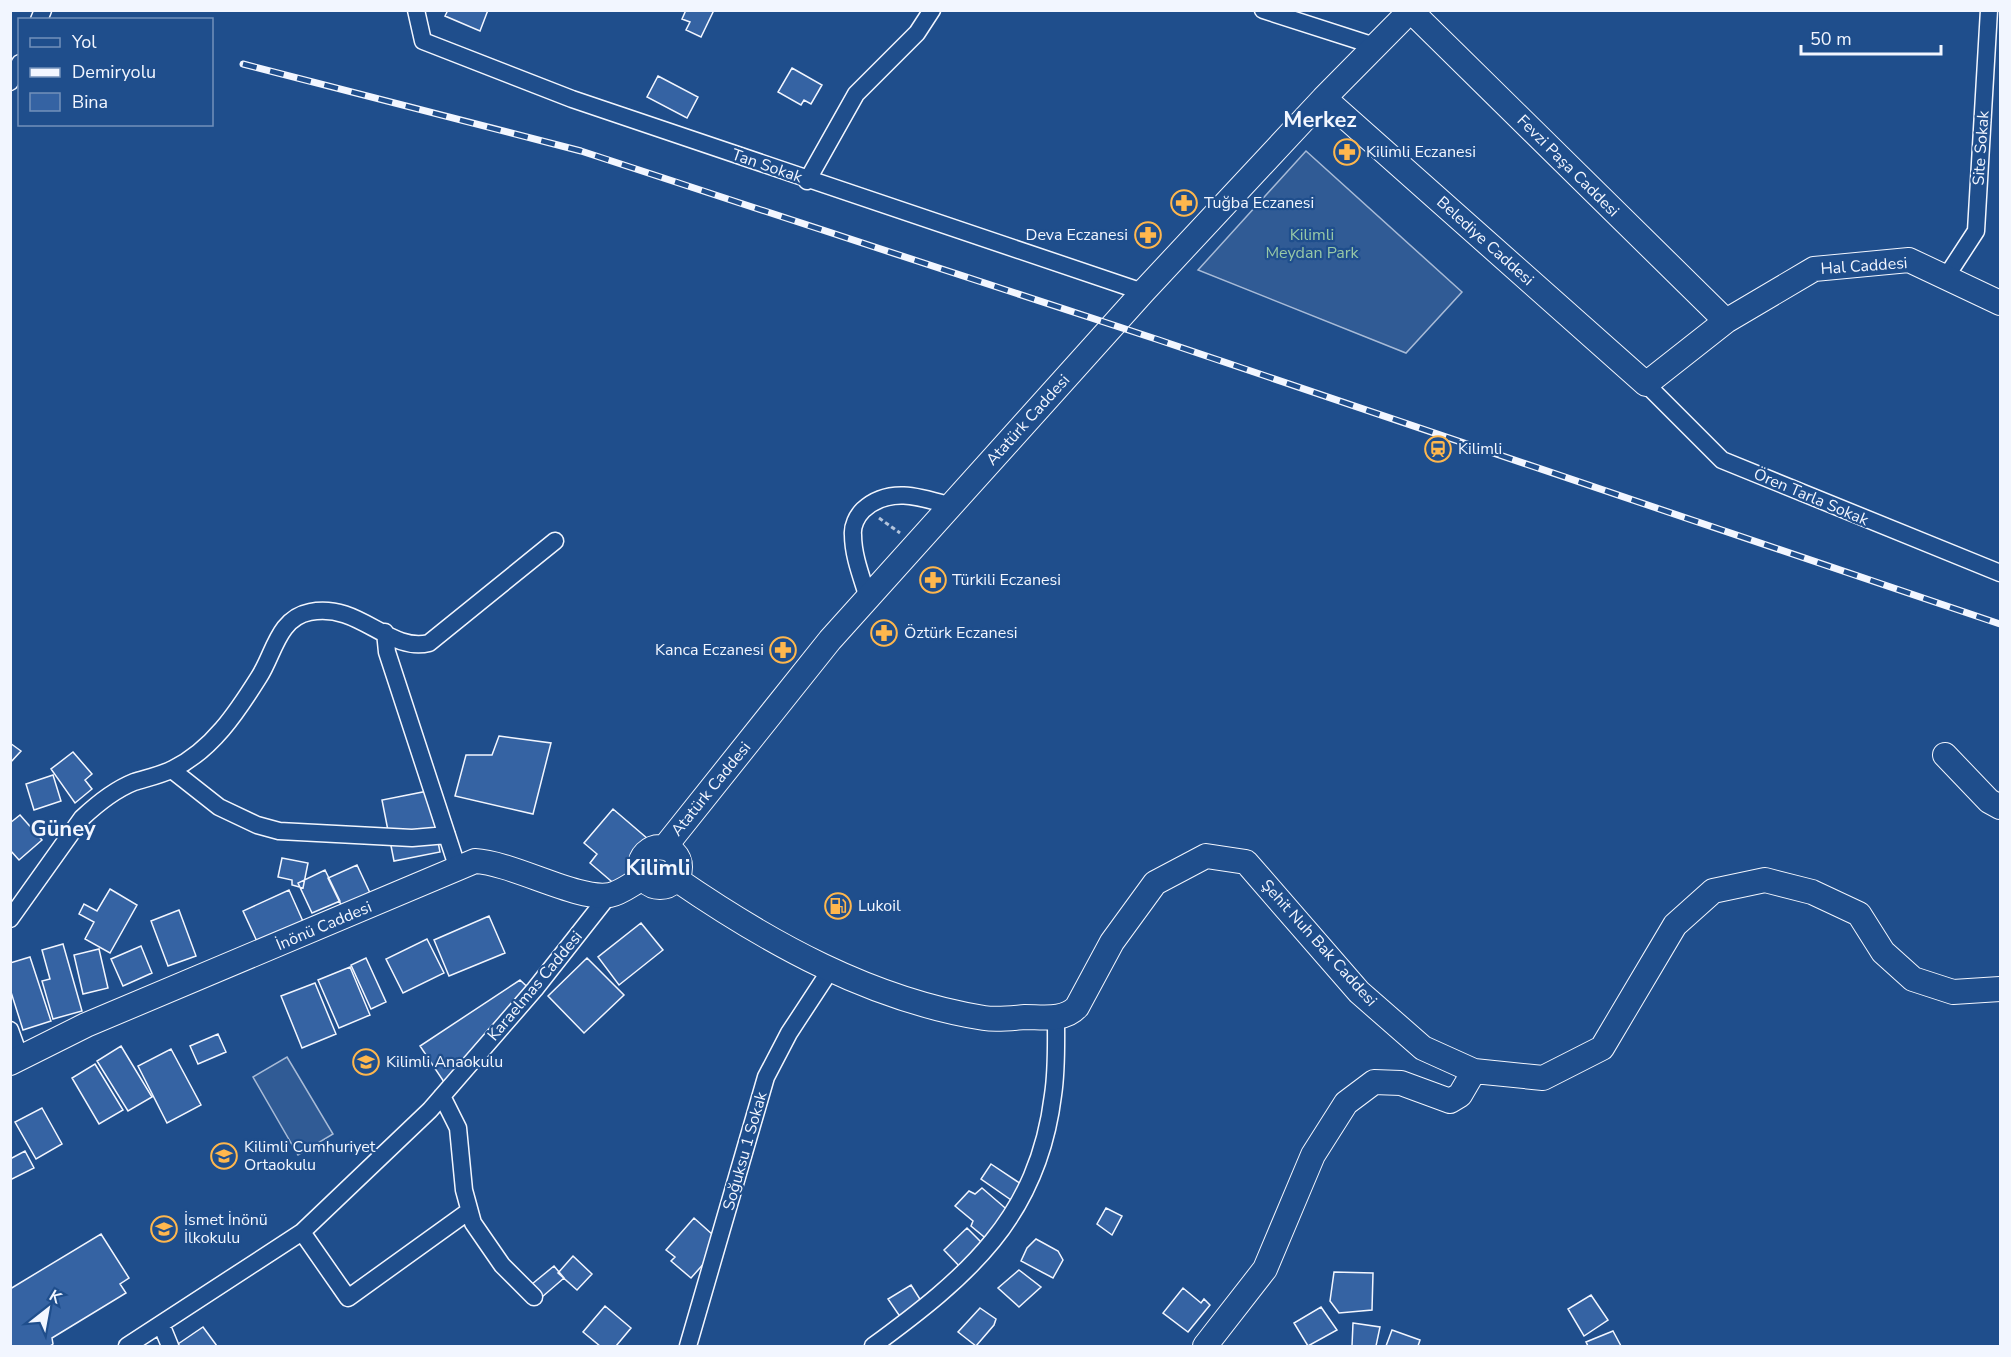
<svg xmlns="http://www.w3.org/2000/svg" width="2011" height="1357" viewBox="0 0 2011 1357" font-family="'Nunito Sans',sans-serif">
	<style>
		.built { fill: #305b95; stroke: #a8bbd7; stroke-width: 1.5 }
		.building { fill: #3563a3; stroke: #f2f6ff; stroke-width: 1.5 }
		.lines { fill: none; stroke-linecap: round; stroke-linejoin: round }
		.street-casing { stroke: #f2f6ff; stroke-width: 19 }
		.secondary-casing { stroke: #f2f6ff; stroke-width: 26 }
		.path { stroke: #b3c4dc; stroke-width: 3; stroke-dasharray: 4.5 3; stroke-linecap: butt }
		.street { stroke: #1f4e8c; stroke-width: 16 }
		.secondary { stroke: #1f4e8c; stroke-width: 24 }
		.rail-casing { stroke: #f2f6ff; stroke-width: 7 }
		.rail { stroke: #1f4e8c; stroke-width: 4.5; stroke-dasharray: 14; stroke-linecap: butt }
		.labels { text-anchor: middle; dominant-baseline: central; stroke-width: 4.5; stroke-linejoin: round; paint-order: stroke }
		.street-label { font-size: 16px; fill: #f2f6ff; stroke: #1f4e8c }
		.poi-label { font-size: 16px; fill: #f2f6ff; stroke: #1f4e8c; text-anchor: start }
		.park-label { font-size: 16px; fill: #97c8a6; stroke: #1f4e8c }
		.district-label { font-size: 22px; font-weight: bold; fill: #f2f6ff; stroke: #1f4e8c }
	</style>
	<rect width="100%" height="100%" fill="#1f4e8c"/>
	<path class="built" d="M1306,151l156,141 -56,61 -208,-83z
		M287,1057l46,77 -35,21 -45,-78z"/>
	<path class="building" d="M448,10h40l-8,21 -35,-15z
		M686,10h28l-13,27 -15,-7 4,-8 -8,-3z
		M792,68l30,17 -11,19 -7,-4 -3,5 -23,-13z
		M658,76l40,21 -11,21 -40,-21z
		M499,736l52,7 -18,71 -78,-18 11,-41h26z
		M10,743l11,8 -11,12z
		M73,752l19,22 -7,6 7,9 -17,14 -24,-34z
		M53,775l8,26 -27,9 -8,-26z
		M428,791l12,61 -46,9 -12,-61z
		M613,809l49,42 -37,42 -35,-30 7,-9 -13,-11z
		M20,815l22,25 -23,20 -9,-10v-27z
		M282,858l26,5 -5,25 -11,-3v-5l-14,-3z
		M357,865l20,43 -28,13 -21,-43z
		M325,870l15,31 -28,12 -14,-30z
		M110,889l27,16 -27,48 -25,-14 9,-17 -15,-8 5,-10 13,7z
		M289,890l17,38 -46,20 -17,-37z
		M179,910l17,46 -28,10 -17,-45z
		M489,916l16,37 -56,23 -15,-36z
		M641,923l22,27 -44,35 -21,-28z
		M427,939l17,34 -41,20 -17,-34z
		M63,944l19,67 -29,8 -11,-38 8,-2 -8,-29z
		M141,946l11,27 -29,13 -12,-27z
		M99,949l9,39 -25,6 -9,-39z
		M30,957l21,64 -28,9 -13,-41v-26z
		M366,958l20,44 -15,7 -20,-44z
		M587,958l37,37 -40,38 -36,-37z
		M350,967l20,48 -31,13 -21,-48z
		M520,980l17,16 -85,98 -32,-48z
		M315,983l21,51 -34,14 -21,-52z
		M218,1034l8,18 -28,12 -8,-18z
		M121,1046l31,51 -24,14 -31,-50z
		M171,1049l30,56 -34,18 -29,-57z
		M95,1064l28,46 -24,14 -27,-46z
		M42,1108l20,36 -26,15 -21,-37z
		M25,1151l9,17 -24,12v-21z
		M991,1164l33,22 -10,16 -33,-23z
		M982,1188l29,25 -22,28 -18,-15 2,-5 -18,-15 14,-15 6,3z
		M1106,1208l16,8 -10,19 -15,-11z
		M694,1218l28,25 -31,35 -20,-17 4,-4 -9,-7z
		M967,1228l17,17 -23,23 -17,-18z
		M101,1234l28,44 -9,6 6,9 -74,45 1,6 -3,2h-40v-57z
		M1036,1239l22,12 5,9 -10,18 -32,-17 6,-13z
		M573,1256l19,18 -15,16 -19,-17z
		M554,1266l10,12 -22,19 -10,-13z
		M1019,1270l22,17 -22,20 -21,-19z
		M1334,1272l39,1 -1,37 -33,3 -9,-12z
		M911,1285l12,19 -22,14 -13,-19z
		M1183,1288l18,15 3,-4 6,6 -22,27 -25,-19z
		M1591,1295l17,25 -24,16 -16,-27z
		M605,1306l26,22 -15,18h-16l-17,-14z
		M1321,1307l16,23 -29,16 -14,-23z
		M980,1308l16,11 -2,6 -18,21 -18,-14z
		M1353,1323l27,4 -4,19h-24z
		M203,1327l14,19h-37l-2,-2z
		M1392,1330l28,10 -2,6h-32z
		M1613,1331l8,15h-33l-2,-4z"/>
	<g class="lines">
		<g class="street-casing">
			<path id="street" d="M416,10l7,31 149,58 571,193
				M1263,10l112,36
				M39,20l4,-10
				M10,82l10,-19
				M807,181l49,-87 61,-61 15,-23
				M1946,277l30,-46 13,-221
				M1646,384l76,76 278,113
				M868,598c-6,-20 -15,-42 -15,-63 -1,-9 4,-19 10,-25 26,-24 58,-13 88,-4
				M385,632l2,20 71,217
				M172,770l47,37 38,18 22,6 133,7 35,-3
				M10,919l72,-101c16,-15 32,-28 52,-36 13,-4 27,-7 39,-13 39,-19 64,-57 86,-92 15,-23 19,-59 51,-65 49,-10 79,41 119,31l126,-102
				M10,1030l10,28
				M442,1096l16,32 6,62 9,33 29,42 32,32
				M302,1232l46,66 121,-87
				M161,1324l9,22
				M127,1346l175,-114 128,-122 105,-121 74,-94
				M688,1346l78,-269 23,-44 42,-64
				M873,1346c94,-69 165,-128 180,-251 4,-26 3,-52 3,-78"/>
		</g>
		<g class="secondary-casing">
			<path id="secondary" d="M1411,11l315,310
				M1324,98l322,286 80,-63 88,-52 95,-9 91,43
				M1945,755l44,46 11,6
				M640 867a20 20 0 1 1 40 0a20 20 0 1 1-40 0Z
				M664,848l166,-208 313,-348 181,-194 87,-88
				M676,879c93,64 195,121 308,139 13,2 28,0 41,-1 18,0 39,4 52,-10l35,-65 43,-59 51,-27 40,6 113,130 64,56 51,23 69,7 59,-30 73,-123 38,-34 52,-11 47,12 47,22 24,38 30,27 40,13 47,-3
				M10,1063l76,-38 389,-164c38,2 103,40 135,34 11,-2 23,-12 33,-17
				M1205,1346l60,-77 48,-114 33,-52 28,-21 27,1 49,18 10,-6 14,-24"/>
		</g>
		<path class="path" d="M879,518l21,15"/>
		<use href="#street" class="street"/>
		<use href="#secondary" class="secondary"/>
		<g class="rail-casing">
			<path id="rail" d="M243,64l338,87 578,189 841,284"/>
		</g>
		<use href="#rail" class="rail"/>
	</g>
	<defs>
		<g id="pharmacy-ring" transform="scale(1.35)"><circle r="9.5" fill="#1f4e8c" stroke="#ffb74d" stroke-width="1.5"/><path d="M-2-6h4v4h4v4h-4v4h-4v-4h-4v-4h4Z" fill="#ffb74d"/></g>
		<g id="station-ring" transform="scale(1.35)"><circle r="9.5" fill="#1f4e8c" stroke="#ffb74d" stroke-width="1.5"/><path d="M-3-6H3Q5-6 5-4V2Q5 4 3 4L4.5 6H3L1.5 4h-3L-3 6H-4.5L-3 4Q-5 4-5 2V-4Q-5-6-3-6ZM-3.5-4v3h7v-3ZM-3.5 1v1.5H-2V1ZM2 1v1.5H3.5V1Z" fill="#ffb74d"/></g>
		<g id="fuel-ring" transform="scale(1.35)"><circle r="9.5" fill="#1f4e8c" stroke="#ffb74d" stroke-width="1.5"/><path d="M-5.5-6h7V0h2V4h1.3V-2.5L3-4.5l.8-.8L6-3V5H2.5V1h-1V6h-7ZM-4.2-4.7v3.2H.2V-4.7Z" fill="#ffb74d"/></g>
		<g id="school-ring" transform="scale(1.35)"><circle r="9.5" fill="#1f4e8c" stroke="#ffb74d" stroke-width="1.5"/><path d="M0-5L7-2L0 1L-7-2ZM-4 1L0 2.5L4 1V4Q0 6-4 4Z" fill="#ffb74d"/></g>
	</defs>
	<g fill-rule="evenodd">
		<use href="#pharmacy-ring" x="1347" y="152"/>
		<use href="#pharmacy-ring" x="1184" y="203"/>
		<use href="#pharmacy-ring" x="1148" y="235"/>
		<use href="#station-ring" x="1438" y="449"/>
		<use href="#pharmacy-ring" x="933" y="580"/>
		<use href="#pharmacy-ring" x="884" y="633"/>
		<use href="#pharmacy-ring" x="783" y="650"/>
		<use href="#fuel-ring" x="838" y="906"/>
		<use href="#school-ring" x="366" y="1062"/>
		<use href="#school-ring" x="224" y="1156"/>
		<use href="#school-ring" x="164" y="1229"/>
	</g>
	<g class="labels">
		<g class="street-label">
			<text transform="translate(1981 148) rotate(-86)">Site Sokak</text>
			<text transform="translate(767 166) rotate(19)">Tan Sokak</text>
			<text transform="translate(1568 166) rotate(45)">Fevzi Paşa Caddesi</text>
			<text transform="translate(1485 241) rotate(42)">Belediye Caddesi</text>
			<text transform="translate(1864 266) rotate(-4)">Hal Caddesi</text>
			<text transform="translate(1028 420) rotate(-48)">Atatürk Caddesi</text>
			<text transform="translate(1811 497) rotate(23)">Ören Tarla Sokak</text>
			<text transform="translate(711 789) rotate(-51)">Atatürk Caddesi</text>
			<text transform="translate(324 926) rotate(-23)">İnönü Caddesi</text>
			<text transform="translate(1319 943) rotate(48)">Şehit Nuh Bak Caddesi</text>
			<text transform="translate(535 986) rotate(-50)">Karaelmas Caddesi</text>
			<text transform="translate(745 1151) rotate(-74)">Soğuksu 1 Sokak</text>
		</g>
		<g class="poi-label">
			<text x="1366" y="152">Kilimli Eczanesi</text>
			<text x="1204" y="203">Tuğba Eczanesi</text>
			<text x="1128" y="235" text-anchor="end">Deva Eczanesi</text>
			<text x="1458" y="449">Kilimli</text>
			<text x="952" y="580">Türkili Eczanesi</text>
			<text x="904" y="633">Öztürk Eczanesi</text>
			<text x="764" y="650" text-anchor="end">Kanca Eczanesi</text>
			<text x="858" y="906">Lukoil</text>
			<text x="386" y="1062">Kilimli Anaokulu</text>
			<text x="244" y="1147">Kilimli Cumhuriyet<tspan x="244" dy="18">Ortaokulu</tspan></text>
			<text x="184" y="1220">İsmet İnönü<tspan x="184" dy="18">İlkokulu</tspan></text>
		</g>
		<g class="park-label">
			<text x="1312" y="235">Kilimli<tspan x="1312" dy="18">Meydan Park</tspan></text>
		</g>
		<g class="district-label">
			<text x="1320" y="120">Merkez</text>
			<text x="63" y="829">Güney</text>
			<text x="658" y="868">Kilimli</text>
		</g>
	</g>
	<rect width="2011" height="1357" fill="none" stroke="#f2f6ff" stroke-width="24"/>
	<rect x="18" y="18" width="195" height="108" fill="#1f4e8c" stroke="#7391ba" stroke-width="1.5"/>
	<rect x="30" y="38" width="30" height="9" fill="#1f4e8c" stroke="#7391ba" stroke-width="1.5"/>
	<text x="72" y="48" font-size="18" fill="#f2f6ff">Yol</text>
	<rect x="30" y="68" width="30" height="9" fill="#f2f6ff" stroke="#7391ba" stroke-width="1.5"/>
	<text x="72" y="78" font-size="18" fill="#f2f6ff">Demiryolu</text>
	<rect x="30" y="93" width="30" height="18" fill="#3563a3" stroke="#7391ba" stroke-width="1.5"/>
	<text x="72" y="108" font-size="18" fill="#f2f6ff">Bina</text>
	<g transform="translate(48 1309) rotate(31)" stroke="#1f4e8c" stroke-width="4.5" paint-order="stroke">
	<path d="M0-4.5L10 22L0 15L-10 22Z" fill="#f2f6ff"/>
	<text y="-9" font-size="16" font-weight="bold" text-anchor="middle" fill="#f2f6ff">K</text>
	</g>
	<path d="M1801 45v9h140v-9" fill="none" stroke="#f2f6ff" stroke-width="3"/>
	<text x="1810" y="45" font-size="18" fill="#f2f6ff" stroke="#1f4e8c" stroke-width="4.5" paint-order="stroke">50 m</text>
</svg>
